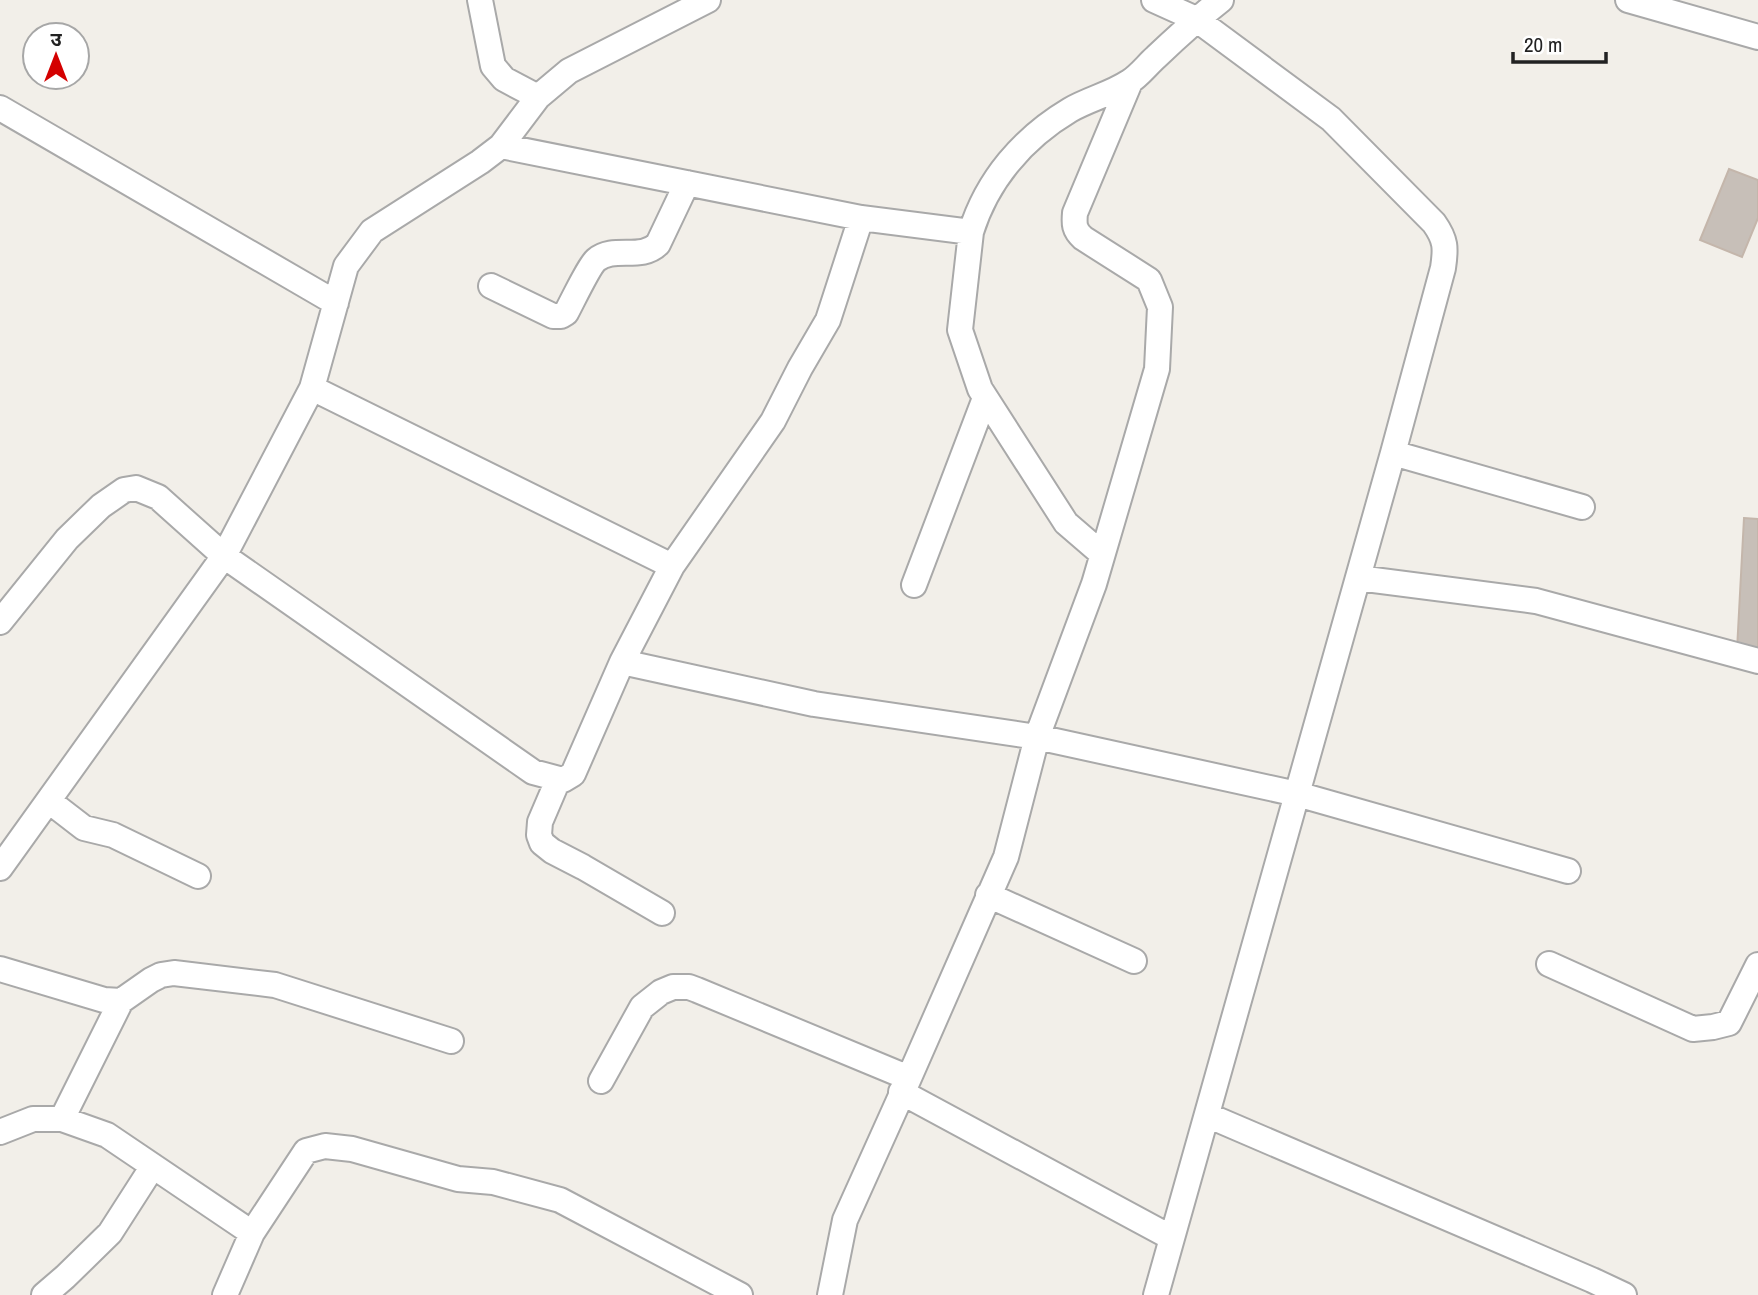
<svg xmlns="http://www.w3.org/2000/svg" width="1758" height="1295" viewBox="0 0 1758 1295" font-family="'Archivo Narrow','Noto Sans Devanagari',sans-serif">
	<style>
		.building { fill: #c7bfb8; stroke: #c4b6ab; stroke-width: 2 }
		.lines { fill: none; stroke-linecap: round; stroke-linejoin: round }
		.minor-casing { stroke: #a9a9a9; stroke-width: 28 }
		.minor { stroke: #fff; stroke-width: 24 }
	</style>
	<rect width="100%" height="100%" fill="#f2efe9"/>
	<path class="building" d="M1729,169l29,11v38l-16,39 -42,-17z
		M1744,518l14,1v132l-21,-1z"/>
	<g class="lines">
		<g class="minor-casing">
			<path id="minor" d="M480,0l13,66 11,13 34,18
				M1154,0l42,19 135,100 103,104c12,17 12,25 9,45l-50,185 -237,842
				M1628,0l130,37
				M0,108l336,195
				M501,146l360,72 110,14
				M861,218l-33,102 -28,48 -27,53 -101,145 -50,96 192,42 223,33 260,57 271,77
				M491,286l62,30h8l5,-3c6,-11 23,-47 30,-53 18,-15 45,1 62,-16l29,-61
				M312,388l360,178
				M1393,453l189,54
				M1102,554l-36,-31 -86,-134 -20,-59 11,-98c16,-52 52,-94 99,-122 19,-11 41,-16 59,-28 10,-6 18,-17 27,-25 21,-20 42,-39 65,-57
				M1358,578l178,23 222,60
				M914,585l71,-187
				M0,622l67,-83 34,-33 23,-16 12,-2 22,9 66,59 309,216 30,8 10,-6 49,-112
				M558,780l-18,42 -1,13 3,8 10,8 31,16 79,46
				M49,801l35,27 29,7 85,41
				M0,868l224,-312 88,-168 34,-122 26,-35 108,-69 21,-16 37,-49 31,-26 139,-71
				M988,895l146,66
				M1549,964l144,65 20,-2 16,-4 29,-58
				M0,969l104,31 17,1 30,-21 10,-5 13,-2 101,12 176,56
				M601,1081l41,-74 19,-15 12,-5h16l8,3 212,88
				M901,1092l271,146
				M1207,1115l385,165 32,15
				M62,1119l59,-118
				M0,1132l33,-13h29l45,16 145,98
				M44,1295l21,-18 45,-44 43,-67
				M225,1295l27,-62 54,-82 19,-5 27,3 106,30 35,3 67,18 180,95
				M830,1295l15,-75 64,-142 97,-221 31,-120 57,-153 63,-215 3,-62 -11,-27 -66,-42c-9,-8 -9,-14 -8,-25l55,-131"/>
		</g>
		<use href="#minor" class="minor"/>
	</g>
	<g transform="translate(56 56)"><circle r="33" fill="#ffffff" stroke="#a7a7a7" stroke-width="2"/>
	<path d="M0-5L12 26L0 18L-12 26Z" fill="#d40000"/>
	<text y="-10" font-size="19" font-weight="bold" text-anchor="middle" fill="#222222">उ</text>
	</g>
	<path d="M1513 52v10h93v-10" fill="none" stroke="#222222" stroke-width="3.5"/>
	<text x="1524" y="52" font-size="21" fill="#222222" stroke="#ffffff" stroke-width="5" paint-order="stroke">20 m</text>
</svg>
